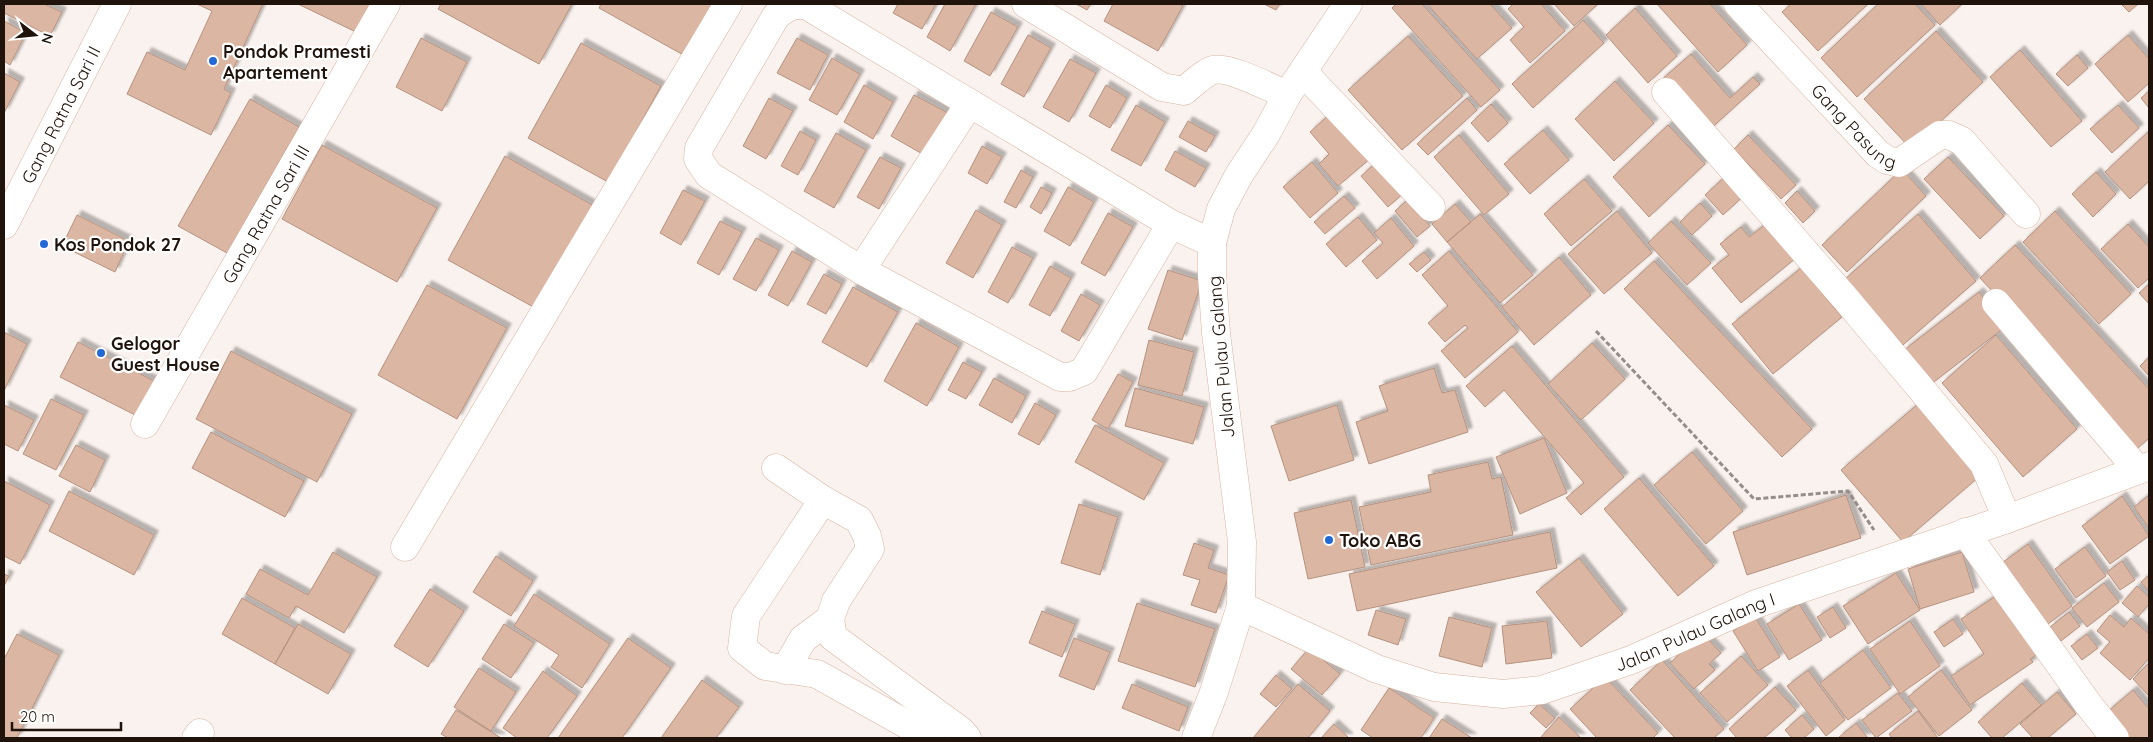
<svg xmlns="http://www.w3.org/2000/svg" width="2153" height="742" viewBox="0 0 2153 742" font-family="Quicksand,sans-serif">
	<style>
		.building { fill: #dbb6a3; stroke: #b59280; filter: url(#shadow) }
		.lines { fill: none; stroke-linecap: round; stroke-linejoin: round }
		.minor-casing { stroke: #d8b3a0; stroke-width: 29 }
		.path { stroke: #978d88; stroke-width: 3; stroke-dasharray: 5 2.5; stroke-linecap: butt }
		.minor { stroke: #fff; stroke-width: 28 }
		.poi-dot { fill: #2369d5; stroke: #fff; stroke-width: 2 }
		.labels { text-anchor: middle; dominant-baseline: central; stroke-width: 4.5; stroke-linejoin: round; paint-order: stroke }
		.poi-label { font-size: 18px; font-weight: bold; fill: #20130c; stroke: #fff; text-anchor: start }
		.street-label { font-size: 18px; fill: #20130c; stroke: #fff }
	</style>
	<defs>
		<filter id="shadow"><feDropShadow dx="4.5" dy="-4.5" stdDeviation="1" flood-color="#0004"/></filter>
	</defs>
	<rect width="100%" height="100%" fill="#faf2ee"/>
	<path class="building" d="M4,4h40l18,8 -12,24 -46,-23z
		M197,4h66l-39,85 7,4 -20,42 -84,-41 20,-42 38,18 27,-59z
		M298,4h74l-14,29z
		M441,4h131l-33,60 -101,-55z
		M601,4h115l-29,53 -88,-49z
		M898,4h38l-14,25 -29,-16z
		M945,4h31l-26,47 -23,-14z
		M1076,4h15l-4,6z
		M1113,4h66l4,2 -25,45 -54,-30z
		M1264,4h16l-4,6z
		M1396,4h26l78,86 -19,17 -89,-99z
		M1427,4h63l22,24 -35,31z
		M1513,4h28l24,27 -35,32 -20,-23 14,-13 -16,-18z
		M1554,4h42l1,1 -23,21z
		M1657,4h53l37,41 -29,27z
		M1791,4h77l-50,47 -36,-39z
		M1878,4h37l20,21 -78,72 -36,-39z
		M1921,4h38l2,1 -21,20z
		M2121,4h17l-9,8z
		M1635,8l42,48 -29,27 -42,-48z
		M991,12l27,15 -28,49 -26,-15z
		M1583,20l21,23 -71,65 -21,-24z
		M4,21l22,12 -16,32 -6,-4z
		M1936,31l47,51 -72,67 -47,-50z
		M1028,35l23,13 -27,49 -23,-13z
		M2128,35l21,24v24l-21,19 -33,-38z
		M1408,36l55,60 -61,54 -54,-60z
		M421,38l46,24 -25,49 -46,-24z
		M797,38l31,17 -18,35 -33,-17z
		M581,43l80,43 -53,96 -80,-44z
		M2020,50l62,71 -31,26 -61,-70z
		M1691,54l39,44 23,-21 7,7 -54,49 -46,-52z
		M2077,55l11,13 -20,18 -12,-12z
		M832,58l28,16 -23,41 -28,-15z
		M1070,59l26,14 -27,49 -26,-15z
		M4,73l16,9 -16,31z
		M1615,81l39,42 -40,38 -39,-42z
		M864,85l29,17 -20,37 -29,-17z
		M1106,85l21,13 -17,30 -21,-12z
		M2149,91v17l-8,-10z
		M914,95l36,19 -24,42 -35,-20z
		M769,98l24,13 -27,48 -23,-13z
		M1467,98l10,12 -49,45 -11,-11z
		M250,99l49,28 -72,126 -49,-27z
		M1491,104l17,19 -20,19 -17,-19z
		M1136,105l29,17 -24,44 -30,-16z
		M2118,105l21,23 -27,25 -22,-24z
		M1332,112l39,46 -33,28 -19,-22 10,-10 -19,-22z
		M1188,121l27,15 -9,16 -27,-15z
		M1668,125l37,39 -56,53 -36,-40z
		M1543,130l26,30 -39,34 -26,-30z
		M800,131l16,9 -18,35 -17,-9z
		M2149,131v50l-19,18 -25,-27z
		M836,133l30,17 -32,58 -30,-17z
		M1459,135l50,59 -25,21 -50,-58z
		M1748,135l48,50 -15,14 -47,-50z
		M322,145l115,63 -40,74 -115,-63z
		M982,146l20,11 -15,27 -19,-11z
		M1175,151l31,17 -11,19 -30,-17z
		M505,156l89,50 -57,103 -89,-49z
		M880,157l21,11 -22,41 -22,-12z
		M1948,157l56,59 -24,23 -56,-60z
		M1378,161l27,31 -17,15 -27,-31z
		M1312,162l26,31 -28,25 -27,-31z
		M1902,169l24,27 -79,76 -25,-27z
		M1021,170l12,7 -17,31 -12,-6z
		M1730,172l19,19 -26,24 -18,-20z
		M2096,172l20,22 -23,23 -21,-23z
		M1584,179l28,32 -41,35 -27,-32z
		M1041,187l11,6 -11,21 -11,-7z
		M1068,187l26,15 -24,44 -26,-15z
		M683,190l22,11 -24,44 -21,-12z
		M1797,191l18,20 -12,12 -18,-20z
		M1344,196l11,12 -30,26 -11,-12z
		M1407,200l23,26 -13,11 -22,-26z
		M1700,203l12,13 -20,19 -12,-13z
		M1455,204l16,18 -24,20 -15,-18z
		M976,210l26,15 -29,53 -27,-15z
		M1617,211l35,42 -48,41 -36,-40z
		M2055,211l76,83 -32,30 -76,-82z
		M1108,213l25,14 -28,49 -24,-13z
		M1480,214l53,61 -33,28 -53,-61z
		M1918,214l58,67 -73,64 -58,-66z
		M77,215l52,26 -14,31 -53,-26z
		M1358,217l19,23 -31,27 -20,-23z
		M1391,218l23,28 -37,33 -15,-18 21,-18 -9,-10z
		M720,221l22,11 -23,43 -22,-12z
		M1671,221l40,42 -24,22 -39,-42z
		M1767,223l29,35 -55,45 -29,-35 17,-13 -9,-11 21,-17 8,10z
		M2128,224l21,23v31l-11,10 -37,-39z
		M756,238l23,12 -23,41 -23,-12z
		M2015,245l134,144v49l-12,11 -157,-171z
		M1012,247l21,11 -25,45 -20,-11z
		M792,251l20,11 -24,44 -20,-11z
		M1449,251l69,81 -53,46 -24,-27 27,-23 -3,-3 -20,17 -17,-19 20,-17 -26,-31z
		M1424,252l7,8 -14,12 -8,-8z
		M1559,257l32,38 -57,50 -32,-38z
		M1654,261l158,168 -30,28 -158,-168z
		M1050,266l21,12 -21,38 -21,-11z
		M1801,268l41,49 -69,57 -41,-50z
		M1168,270l34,11 -20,59 -34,-11z
		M824,274l18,10 -16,30 -19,-10z
		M2149,284v20l-10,-11z
		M427,285l80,43 -50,91 -79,-44z
		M853,287l45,25 -31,55 -45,-25z
		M1979,292l26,35 -75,58 -26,-35z
		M1081,294l19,11 -21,36 -18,-10z
		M916,323l43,24 -32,59 -43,-25z
		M4,332l23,12 -23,47z
		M1996,335l81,94 -54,48 -81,-94z
		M1149,340l45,12 -12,44 -44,-11z
		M78,342l78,40 -17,35 -79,-40z
		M1592,343l33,36 -44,41 -33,-36z
		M1512,346l112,131 -43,38 -15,-17 18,-15 -80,-93 -19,17 -19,-21z
		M231,351l121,63 -35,68 -121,-63z
		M2149,357v19l-9,-10z
		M963,362l19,10 -16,27 -18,-9z
		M1434,368l8,25 13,-3 13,42 -99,32 -13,-42 32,-11 -9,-25z
		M1118,374l15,8 -25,47 -16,-9z
		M994,378l32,18 -14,27 -33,-18z
		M1135,388l69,19 -11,37 -68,-18z
		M51,399l33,16 -28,55 -33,-16z
		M1035,403l21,12 -17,30 -21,-11z
		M1918,404l62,72 -77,66 -62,-72z
		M4,405l30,15 -16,31 -14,-7z
		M1337,405l17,55 -65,21 -18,-55z
		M1095,425l69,38 -20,37 -69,-38z
		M211,432l93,49 -19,36 -93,-49z
		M1544,438l23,55 -47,21 -24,-57z
		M76,445l29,15 -15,32 -31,-16z
		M1692,452l51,59 -37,33 -52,-59z
		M1488,462l4,17 9,-2 12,58 -142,30 -12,-58 72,-15 -3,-17z
		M1639,478l75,88 -36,30 -74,-87z
		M4,481l46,24 -30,59 -16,-8z
		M69,491l85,44 -20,40 -85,-44z
		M1846,495l15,43 -114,37 -14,-43z
		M2149,495v33l-15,-21z
		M2122,496l27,40 -39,28 -28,-38z
		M1351,500l14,67 -57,12 -14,-66z
		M1079,504l39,13 -18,58 -39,-12z
		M1550,532l7,36 -200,43 -8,-37z
		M1194,543l20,7 -6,18 21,7 -13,38 -25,-8 9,-25 -17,-5z
		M2028,544l44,62 -24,18 -45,-62z
		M2085,547l21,29 -30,22 -21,-29z
		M333,552l44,25 -33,56 -48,-27 -7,12 -43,-24 14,-25 48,26z
		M1962,552l12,40 -54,17 -12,-40z
		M496,556l37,25 -22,35 -38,-24z
		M1579,558l44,56 -42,33 -45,-55z
		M2122,561l13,19 -15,10 -13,-18z
		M1896,573l24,37 -52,34 -25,-38z
		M4,574l5,2 -5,10z
		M2149,575v16l-8,-9z
		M2104,583l15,19 -32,25 -15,-19z
		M2137,586l12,11v7l-11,13 -16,-14z
		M430,589l34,22 -36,56 -34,-21z
		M534,594l76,50 -28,44 -31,-21 8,-12 -45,-29z
		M1999,594l39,60 -8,5 3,3 -63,43 -19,-29 33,-22 -23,-35z
		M242,598l53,30 -20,36 -53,-30z
		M1137,603l78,26 -20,58 -77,-26z
		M1799,604l23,36 -33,20 -22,-36z
		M1833,607l13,21 -16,10 -13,-21z
		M1376,610l30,9 -8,26 -30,-10z
		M1042,611l33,13 -13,33 -33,-14z
		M2069,612l11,14 -19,15 -11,-14z
		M2110,615l14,12 7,-9 18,16v24l-19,22 -30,-27 10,-11 -13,-11z
		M1449,617l43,11 -10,39 -43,-11z
		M1755,617l25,40 -22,14 -25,-40z
		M1953,619l10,15 -19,13 -10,-15z
		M1547,621l5,37 -46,6 -4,-38z
		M1910,621l30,45 -40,28 -30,-45z
		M298,624l53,30 -23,40 -53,-30z
		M504,624l30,19 -23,35 -29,-19z
		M1702,633l19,20 -12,11 6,6 -21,19 -24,-26z
		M17,634l42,21 -42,83h-13v-79z
		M2087,634l11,14 -16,12 -11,-14z
		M628,638l43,30 -49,70h-64z
		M1074,638l36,14 -16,38 -35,-14z
		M1309,648l31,26 -18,21 -31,-26z
		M1863,650l28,38 -43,32 -28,-37z
		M1741,656l27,29 -41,37 -27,-29z
		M1662,660l62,69 -10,9h-39l-45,-48z
		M2149,663v31l-1,1 -15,-16z
		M479,668l37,24 -25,39 -37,-24z
		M1808,670l37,50 -19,16 -39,-50z
		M1941,670l31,40 -33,26 -31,-39z
		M543,671l34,25 -30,42h-30l-14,-10z
		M1276,675l16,14 -16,18 -16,-13z
		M1605,677l53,56 -5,5h-56l-27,-29z
		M702,680l37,27 -23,31h-55z
		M2022,683l19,22 -39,33h-10l-14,-16z
		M1132,684l56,23 -9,24 -57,-23z
		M1298,684l32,27 -22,27h-55z
		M1775,687l21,23 -32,28h-27l-8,-9z
		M1389,688l45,30 -13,20h-48l-12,-8z
		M2133,690l16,19v29h-20l-22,-26z
		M2057,692l19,22 -28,24h-15l-13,-14z
		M1898,693l14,18 -36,27 -14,-18z
		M1539,704l16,14 -9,10 -16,-15z
		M456,710l45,28h-53l-7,-4z
		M1918,711l20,27h-46l-3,-4z
		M1802,715l12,14 -10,9h-12l-7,-8z
		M1559,717l22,21h-41z
		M1442,719l30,19h-43z
		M1856,723l12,15h-30z
		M1334,724l15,14h-28z"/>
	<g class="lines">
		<g class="minor-casing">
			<g id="minor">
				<path d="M1026,4l136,83 22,4c8,-6 19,-18 29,-21 17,-4 57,18 74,25"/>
				<path id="s1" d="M1738,4l140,150 9,6 12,3 41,-28h9l13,6 64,73"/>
				<path d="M1303,72l128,135"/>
				<path d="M1666,92l179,206 139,166 23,55"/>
				<path d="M1171,224l-87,147 -14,6h-10l-199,-107 -152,-95 -11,-16 1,-11 77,-132c11,-9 17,-12 30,-11l365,219 41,19"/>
				<path id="s2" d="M4,225l113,-221"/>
				<path d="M861,270l109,-167"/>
				<path d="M1996,303l142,167"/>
				<path id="s3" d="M145,424l241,-420"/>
				<path d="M776,468l47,32 36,20 8,16 3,13 -34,52 -6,18 3,18 128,94 6,7"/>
				<path d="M823,500l-77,116 -4,32 23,18 52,8 114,64"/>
				<path d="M1965,532l123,172 27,34"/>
				<path d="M405,547l323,-543"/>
				<path id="s4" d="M1241,606l136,63 57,18 69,7 39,-4 89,-30 125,-56 251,-85 142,-53"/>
				<path d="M785,670l18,-31 27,-20"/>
				<path d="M196,738l4,-5"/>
				<path d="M1196,738l18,-46 27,-86 1,-64 -26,-209 -4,-57v-33l9,-34 18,-34 27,-41 21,-39 61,-91"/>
			</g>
		</g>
		<path class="path" d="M1596,331l158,168 94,-8 26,39"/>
		<use href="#minor" class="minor"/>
	</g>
	<g class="poi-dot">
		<circle cx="213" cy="61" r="5"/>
		<circle cx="44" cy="244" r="5"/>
		<circle cx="101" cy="353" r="5"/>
		<circle cx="1329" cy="540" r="5"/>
	</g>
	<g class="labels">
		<g class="poi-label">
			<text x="223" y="51">Pondok Pramesti<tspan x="223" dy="21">Apartement</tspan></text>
			<text x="54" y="244">Kos Pondok 27</text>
			<text x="111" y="343">Gelogor<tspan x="111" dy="21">Guest House</tspan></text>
			<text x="1339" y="540">Toko ABG</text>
		</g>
		<g class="street-label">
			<text stroke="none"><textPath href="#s2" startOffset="124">Gang Ratna Sari II</textPath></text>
			<text stroke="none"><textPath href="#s1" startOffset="169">Gang Pasung</textPath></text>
			<text stroke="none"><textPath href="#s3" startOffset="242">Gang Ratna Sari III</textPath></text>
			<text transform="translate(1221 357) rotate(-95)">Jalan Pulau Galang</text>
			<text stroke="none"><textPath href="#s4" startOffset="482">Jalan Pulau Galang I</textPath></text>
		</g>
	</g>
	<rect width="2153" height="742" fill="none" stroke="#20130c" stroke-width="10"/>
	<g transform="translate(35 35) rotate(106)" stroke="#ffffff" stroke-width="4" paint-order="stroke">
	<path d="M0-4L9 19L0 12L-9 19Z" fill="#20130c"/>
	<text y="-8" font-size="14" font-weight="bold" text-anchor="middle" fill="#20130c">N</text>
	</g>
	<path d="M12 722v8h109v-8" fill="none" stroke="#20130c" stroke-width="2.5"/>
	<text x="20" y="722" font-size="15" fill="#20130c" stroke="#ffffff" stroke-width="4" paint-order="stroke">20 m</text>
</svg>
